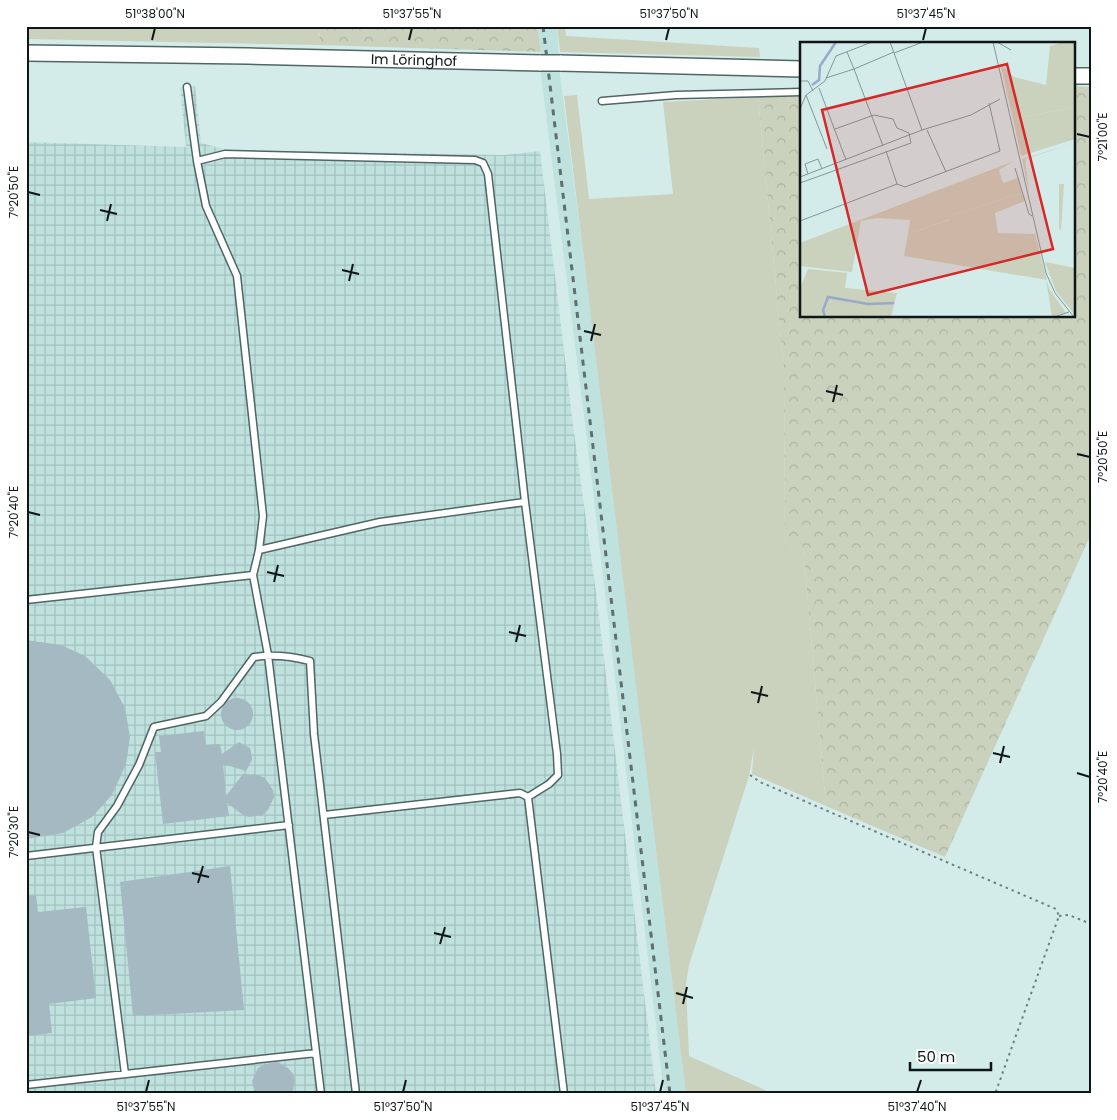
<svg xmlns="http://www.w3.org/2000/svg" width="1117" height="1120" viewBox="0 0 1117 1120" font-family="Poppins,sans-serif">
	<style>
		.built { fill: #bfe2df }
		.industrial { fill: url(#industrial-grid) }
		.grass { fill: #cad1bd }
		.forest { fill: url(#forest-crowns) }
		.building { fill: #a4b9c2 }
		.lines { fill: none; stroke-linecap: round; stroke-linejoin: round }
		.service-casing { stroke: #506664; stroke-width: 9 }
		.tertiary-casing { stroke: #506664; stroke-width: 18 }
		.path { stroke: #6e7f7d; stroke-width: 2; stroke-dasharray: 2.5 4; stroke-linecap: butt }
		.service { stroke: #fff; stroke-width: 6 }
		.tertiary { stroke: #fff; stroke-width: 15 }
		.rail { stroke: #5f6f6d; stroke-width: 3; stroke-dasharray: 6 6; stroke-linecap: butt }
		.tertiary-bridge-casing { stroke: #506664; stroke-width: 18; stroke-linecap: butt }
		.tertiary-bridge { stroke: #fff; stroke-width: 15 }
		.ticks { fill: none; stroke: #0e1716; stroke-width: 2 }
		.labels { text-anchor: middle; dominant-baseline: central; stroke-width: 4; stroke-linejoin: round; paint-order: stroke }
		.street-label { font-size: 14px; fill: #0e1716; stroke: #fff }
		.inset-river { fill: none; stroke: #98aac6; stroke-width: 2.5 }
		.inset-road { fill: none; stroke: #849795; stroke-width: 1 }
		.view { fill: #d62828; fill-opacity: 0.15; stroke: #d62828; stroke-width: 2.5 }
		.inset-edge { fill: none; stroke: #0e1716; stroke-width: 2.5 }
		.neatline { fill: none; stroke: #0e1716; stroke-width: 2 }
		.ticks-label { font-size: 12px; text-anchor: middle; fill: #0e1716 }
	</style>
	<defs>
		<pattern id="industrial-grid" width="8" height="8" patternUnits="userSpaceOnUse" patternTransform="scale(1.25)"><rect width="8" height="8" fill="#bfe2df"/><path d="M0 4h8M4 0v8" fill="none" stroke="#a3c1bf"/></pattern>
		<pattern id="forest-crowns" width="20" height="18" patternUnits="userSpaceOnUse" patternTransform="scale(1.25)"><rect width="20" height="18" fill="#cad1bd"/><path d="M2 6a3 3 0 1 1 6 0M12 15a3 3 0 1 1 6 0" fill="none" stroke="#acb3a2"/></pattern>
	</defs>
	<rect width="100%" height="100%" fill="#d3ecea"/>
	<path class="built" d="M537,26h20l3,49 46,355 80,664h-22l-78,-662 -45,-357v-23z"/>
	<path class="industrial" d="M195,86l6,57 27,7 276,5 36,-4 33,274 24,175 59,494h-630v-952l160,5 -6,-59z"/>
	<path class="grass" d="M26,26h294l-1,19 -293,-6z
		M557,26h8l1,10 193,12 1,9 -200,-5z
		M577,95l12,104 84,-5 -10,-92 95,-5 26,274 1,176h18l23,259 -74,-32 2,-27 -5,29 -60,189 -3,18 3,73 85,38h-88l-122,-998z"/>
	<path class="forest" d="M320,26h217l4,26 -222,-7z
		M1073,86l18,1v447l-146,323 -119,-51 -23,-259h-18l-1,-176 -26,-274 43,-2v221h272z"/>
	<path class="building" d="M26,640l35,5 24,11 25,24 15,28 5,29 -4,27 -14,31 -20,22 -29,16 -37,6z
		M221 714a16 16 0 1 1 32 0a16 16 0 1 1-32 0Z
		M204,731l2,14 14,-1 2,10 17,-12 11,6 2,8v4l-6,11 -23,-7 3,32 17,-22 15,1 7,3 8,12 1,7 -6,13 -6,5 -13,2 -6,-2 -16,-12 2,13 -66,8 -8,-72h6l-2,-16z
		M230,866l14,144 -111,6 -13,-134z
		M36,895l2,17 48,-5 10,91 -47,6 3,29 -26,3v-140z
		M278,1062l10,6 5,6 2,7 -3,13h-37l-3,-13 6,-13 7,-4z"/>
	<g class="lines">
		<g class="service-casing">
			<path id="service" d="M187,87l10,74 9,45 31,70 26,240 -4,34 -6,25 15,80 53,439
				M602,101l74,-6 125,-3
				M197,161l28,-7 250,6 8,3 5,11 37,328 32,252 1,21 -9,9 -21,13
				M259,550l121,-28 145,-20
				M26,600l227,-25
				M324,815l196,-22 8,4 36,297
				M26,856l263,-31
				M125,1074l-29,-227 2,-15 19,-26 22,-41 15,-38 52,-11 15,-14 33,-45c20,-3 37,-1 56,4l4,73 42,360
				M26,1085l290,-32"/>
		</g>
		<g class="tertiary-casing">
			<g id="tertiary">
				<path id="s1" d="M26,53l222,3 293,7"/>
				<path d="M560,63l241,6"/>
				<path d="M1073,76h18"/>
			</g>
		</g>
		<path class="path" d="M750,775l10,7 296,127 3,7 -64,178
			M1059,916l10,-1 22,9"/>
		<use href="#service" class="service"/>
		<use href="#tertiary" class="tertiary"/>
		<path class="rail" d="M543,26l127,1068"/>
		<g class="tertiary-bridge-casing">
			<path id="tertiary-bridge" d="M541,63h19"/>
		</g>
		<use href="#tertiary-bridge" class="tertiary-bridge"/>
	</g>
	<path class="ticks" d="M152,40l3,-12M409,40l3,-12M666,40l3,-12M923,40l3,-12M1077,134l13,3M28,192l12,3M100,210l17,4M107,221l4,-17M342,270l17,4M349,281l4,-17M584,331l17,4M591,341l4,-17M826,391l17,4M833,402l4,-17M1077,454l13,3M28,512l12,3M267,572l17,4M274,582l4,-17M509,632l17,4M516,642l4,-17M751,692l17,4M758,703l4,-17M993,753l17,4M1000,763l4,-17M1077,773l13,4M28,832l12,3M192,873l17,4M198,883l5,-17M434,933l17,4M440,944l5,-17M676,993l17,5M683,1004l4,-17M146,1092l3,-12M403,1092l3,-12M660,1092l3,-12M917,1092l4,-12"/>
	<g class="labels">
		<g class="street-label">
			<text stroke="none"><textPath href="#s1" startOffset="388">Im Löringhof</textPath></text>
		</g>
	</g>
	<g transform="translate(800 42)">
		<rect width="275" height="275" fill="#d3ecea"/>
		<path d="M263,0h12v65l-62,12 -13,-56 14,14 32,8 4,-39zM275,101l-50,16 4,33 -7,-33zM214,119l-15,9 4,13 15,-5 4,15 -73,23 1,3 -42,15 2,-14 -34,-2 -15,3 -9,51 -52,-6v-23zM259,142h5l-3,46 -2,-1zM245,220l30,6v47l-19,-24zM8,227l39,4 -2,15 52,5 -6,24h-64l5,-20 -7,-1 -3,21h-22v-29zM246,238l4,10 16,23 -14,4z" fill="#cad1bd"/>
		<path d="M275,65v32l-54,17 -8,-37zM222,151l3,8 -30,12 3,20 37,1 12,46 -143,-24 4,-22 41,-14v-4zM25,253l7,2 -5,20h-5z" fill="#cad1bd"/>
		<path class="inset-river" d="M12,43l7,-5 1,-14 16,-24M25,275l-2,-7 5,-13 40,7 26,-1"/>
		<path class="inset-road" d="M90,0l32,88M193,0l53,231 9,20 19,24M197,0l14,8M47,10l7,17 40,-17M94,11l29,-11M26,36l28,-9 29,77M0,39h8l5,10M19,46l27,72M6,53l21,54M0,67l6,-14 19,-14 11,-25 36,-14M127,88l19,42M215,126l14,46 3,2M8,132l-3,-10 13,-5 4,10M0,135l122,-47 49,-15 29,-16M0,141l111,-40 -2,-10 -12,-5 -4,-9 -19,-4 -39,14M97,142l8,3 95,-36 -11,-48M0,179l97,-37 -11,-33M254,275l15,-5"/>
		<path class="view" d="M207,22l46,185 -185,46 -46,-185z"/>
		<rect width="275" height="275" class="inset-edge"/>
	</g>
	<rect width="1117" height="1120" fill="none" stroke="#ffffff" stroke-width="55"/>
	<path d="M910 1062v8h81v-8" fill="none" stroke="#0e1716" stroke-width="2.5"/>
	<text x="917" y="1062" font-size="15" fill="#0e1716" stroke="#ffffff" stroke-width="4" paint-order="stroke">50 m</text>
	<rect x="28" y="28" width="1062" height="1064" class="neatline"/>
	<g class="ticks-label">
		<text x="155" y="18">51°38'00"N</text>
		<text x="412" y="18">51°37'55"N</text>
		<text x="669" y="18">51°37'50"N</text>
		<text x="926" y="18">51°37'45"N</text>
		<text transform="translate(1103 137) rotate(-90)" y="4">7°21'00"E</text>
		<text transform="translate(14 192) rotate(-90)" y="4">7°20'50"E</text>
		<text transform="translate(1103 457) rotate(-90)" y="4">7°20'50"E</text>
		<text transform="translate(14 512) rotate(-90)" y="4">7°20'40"E</text>
		<text transform="translate(1103 777) rotate(-90)" y="4">7°20'40"E</text>
		<text transform="translate(14 832) rotate(-90)" y="4">7°20'30"E</text>
		<text x="146" y="1111">51°37'55"N</text>
		<text x="403" y="1111">51°37'50"N</text>
		<text x="660" y="1111">51°37'45"N</text>
		<text x="917" y="1111">51°37'40"N</text>
	</g>
</svg>
